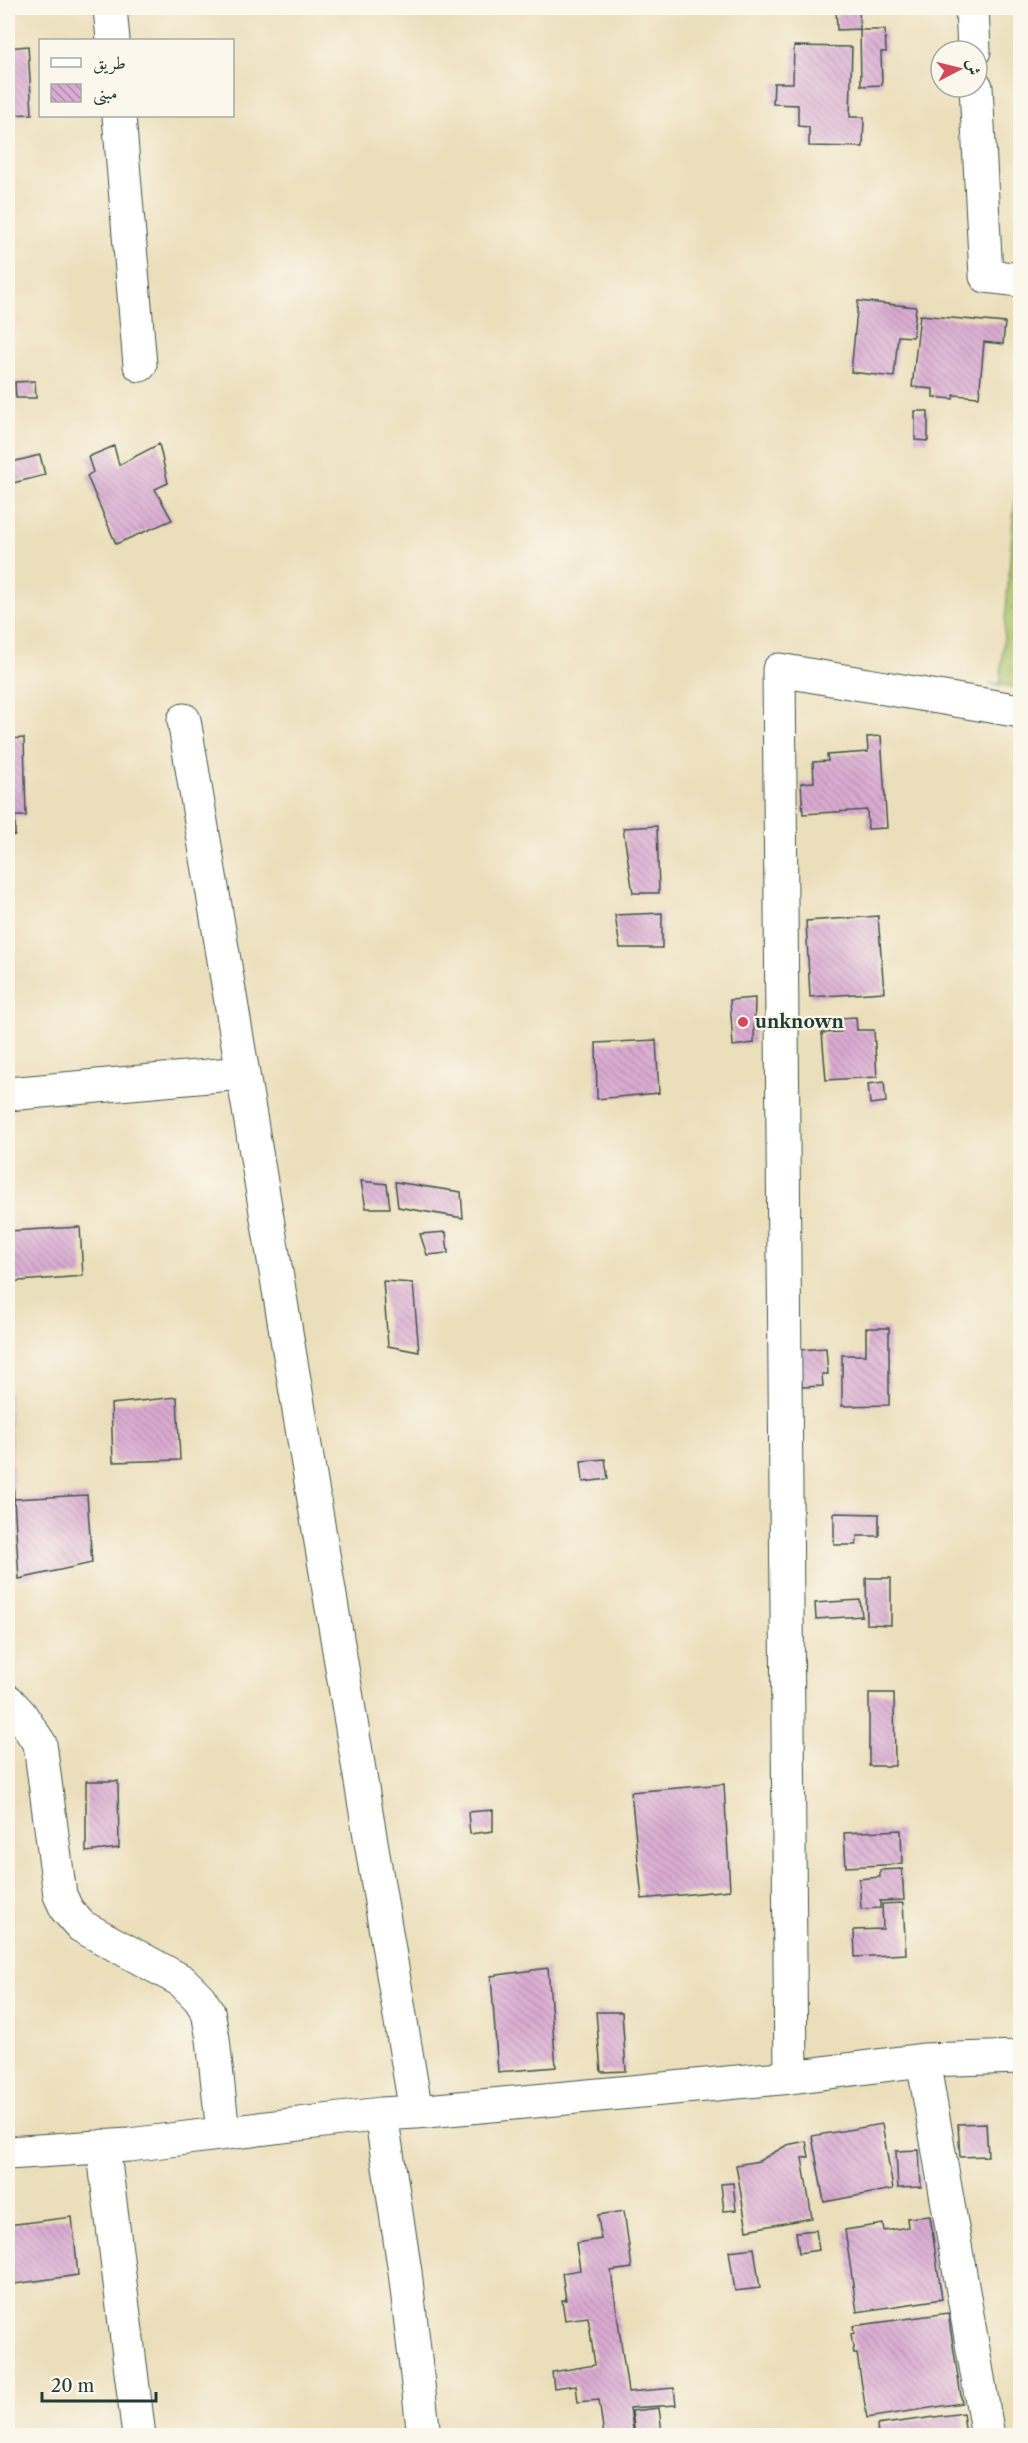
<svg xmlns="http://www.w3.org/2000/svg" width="1028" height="2443" viewBox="0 0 1028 2443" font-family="'Libre Caslon Text',Amiri,serif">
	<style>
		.grass { fill: url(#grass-tufts); stroke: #647f4d; stroke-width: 1.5 }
		.building { fill: url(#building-back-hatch) }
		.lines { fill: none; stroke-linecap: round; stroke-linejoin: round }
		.minor-casing { stroke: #3e5548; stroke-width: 35 }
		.minor { stroke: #fff; stroke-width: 33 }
		.poi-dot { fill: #d1495b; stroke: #fbf7ec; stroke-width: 2 }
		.labels { text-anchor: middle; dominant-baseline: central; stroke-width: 4.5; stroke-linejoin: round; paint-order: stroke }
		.poi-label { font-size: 18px; font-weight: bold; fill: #1f3d34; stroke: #fbf7ec; text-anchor: start }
	</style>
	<defs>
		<pattern id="grass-tufts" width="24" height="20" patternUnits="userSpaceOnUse" patternTransform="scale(1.5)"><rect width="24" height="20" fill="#a8c166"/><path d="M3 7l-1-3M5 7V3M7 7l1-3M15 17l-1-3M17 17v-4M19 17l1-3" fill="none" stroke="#889e55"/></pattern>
		<pattern id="building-back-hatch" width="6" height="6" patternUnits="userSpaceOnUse" patternTransform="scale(1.5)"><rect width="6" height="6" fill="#daabd2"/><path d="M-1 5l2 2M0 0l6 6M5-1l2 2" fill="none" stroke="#b08cab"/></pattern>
	</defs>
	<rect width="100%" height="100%" fill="#fbf7ec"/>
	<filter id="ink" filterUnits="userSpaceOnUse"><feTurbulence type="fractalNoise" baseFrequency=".0167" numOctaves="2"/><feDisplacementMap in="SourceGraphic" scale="12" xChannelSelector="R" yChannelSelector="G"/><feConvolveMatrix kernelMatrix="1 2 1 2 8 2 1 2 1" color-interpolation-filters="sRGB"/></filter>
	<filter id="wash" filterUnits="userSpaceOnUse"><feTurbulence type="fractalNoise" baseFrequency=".008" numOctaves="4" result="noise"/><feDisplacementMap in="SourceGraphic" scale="24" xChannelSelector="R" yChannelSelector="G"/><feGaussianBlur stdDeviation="1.35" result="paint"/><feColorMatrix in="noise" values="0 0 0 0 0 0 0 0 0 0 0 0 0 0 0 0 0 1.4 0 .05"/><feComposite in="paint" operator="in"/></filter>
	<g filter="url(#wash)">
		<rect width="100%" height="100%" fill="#ebdeba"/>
		<path class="grass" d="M1020,435v253l-32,-5 12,1z"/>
		<g id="blocks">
			<path class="building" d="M836,8h23l1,21 -23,1z
				M860,30h25l1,22h-5l1,33 -21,1z
				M28,46l4,68 -24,1v-67z
				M794,46l58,1 -2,70h14l-1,30 -54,-1v-19l-11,-1v-21l-25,-1 1,-21h19z
				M858,301l58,6 -3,30 -15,-1 -4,41 -43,-5z
				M920,315l85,8 -2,21 -19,-2 -5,55 -25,-2 -1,4 -20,-2v-8l-21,-2z
				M35,381l1,17h-20l-1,-16z
				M915,411h13v30l-13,-1z
				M159,444l9,39 -13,6 17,31 -56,24 -29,-68 6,-4 -5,-15 26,-11 5,19z
				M40,455l5,20 -32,8 -5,-20z
				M881,736l6,92 -19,1 -1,-19 -64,4 -2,-31 13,-1 -1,-20 15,-1 -1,-6 41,-3 -1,-15z
				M24,738l2,78h-11v19l-7,1v-97z
				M657,826l2,67h-26l-10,-65z
				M662,913v35h-42l-5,-33z
				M878,916l6,76 -74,5 -4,-76z
				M755,998l-1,45 -21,3 -3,-46z
				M856,1017l1,13h17l3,47 -51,3 -4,-47 19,-1 -1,-14z
				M656,1040l3,53 -62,6 -1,-56z
				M884,1082l2,20 -16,2 -2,-20z
				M361,1181l26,3 3,24h-24z
				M395,1182l66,10 2,26 -65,-11z
				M80,1227l3,49 -75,6v-51z
				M446,1232l2,21 -21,2 -7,-21z
				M383,1281l30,2 6,69 -31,-6z
				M866,1328h23v77l-47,1v-51h24z
				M826,1348l2,26h-6l1,12 -21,1 -2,-37z
				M8,1392h1l5,107h-6z
				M177,1397l3,63 -67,2 -2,-58z
				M605,1459l3,20 -25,3 -2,-21z
				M87,1495l5,68 -73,16 -5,-80z
				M834,1513l45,1v22h-22l-1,9h-22z
				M866,1578h25v47l-24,-1z
				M860,1600l2,16 -46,3 -1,-16z
				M869,1693h25l1,73h-26z
				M86,1781h32l1,67 -33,4z
				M724,1784l6,106 -88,9 -11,-107z
				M493,1810v21l-23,3 -2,-22z
				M901,1830l1,34 -56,3 -2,-34z
				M902,1869l2,31 -24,1v7l-19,1 -2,-30 21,-2v-7z
				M903,1903l3,51 -51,3 -1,-27 29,-1 -1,-25z
				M548,1968l8,99 -58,5 -7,-96z
				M596,2012h26l4,59 -25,1z
				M986,2123l2,33 -28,1 -2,-33z
				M882,2124l11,65 -69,13 -12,-66z
				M806,2141l3,16 -7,1 10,60 -65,12 -11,-65 23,-4 28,-16z
				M919,2150l2,37 -23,1 -2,-37z
				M733,2183l3,27 -12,1 -3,-27z
				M624,2211l8,57 -21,3 17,121 46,-4 2,17 -46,3 4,28h-30l-5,-36 -21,2 -2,-17 -22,3 -2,-16 43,-7 -7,-48 -23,3 -3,-20h4l-4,-27 18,-3 -4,-27 25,-4 -3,-24z
				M930,2216l12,83 -85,13 -12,-82 38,-6 1,7 24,-4 -1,-9z
				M72,2217l6,58 -70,10v-60z
				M816,2230l3,20 -20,3 -3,-21z
				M754,2248l6,40 -25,3 -6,-40z
				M948,2313l14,90 -95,15 -10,-64h-3l-3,-20 3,-1 -1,-7z
				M659,2408l3,24 -27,3 -3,-24z
				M963,2413l3,23h-88l-1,-11z"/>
		</g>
	</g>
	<g filter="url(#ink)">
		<use href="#blocks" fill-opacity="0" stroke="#3e5548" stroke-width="1.5"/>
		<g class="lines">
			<g class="minor-casing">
				<path id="minor" d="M110,8l3,32
					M972,8l2,43
					M976,87l10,189 34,4
					M119,116l21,249
					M184,720l232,1392
					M8,1094l234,-21
					M8,1701l12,13 20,30 20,151 7,15 14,16 101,55 17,17 9,14 5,27 10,94
					M923,2060l65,376
					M791,2077l-12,-1407 241,41
					M381,2114l24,158 19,164
					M103,2146l36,290
					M8,2153l121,-8 252,-31 35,-2 375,-35 132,-17 97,-3"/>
			</g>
			<use href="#minor" class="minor"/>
		</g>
	</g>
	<circle class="poi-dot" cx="743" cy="1022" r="6"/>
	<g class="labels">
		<g class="poi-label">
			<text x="755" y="1022">unknown</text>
		</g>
	</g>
	<rect width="1028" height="2443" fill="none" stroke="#fbf7ec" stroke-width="30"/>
	<rect x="39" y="39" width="195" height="78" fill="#fbf7ec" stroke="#a3ada2" stroke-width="1.5"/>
	<rect x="51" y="58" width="30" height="9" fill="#ffffff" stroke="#a3ada2" stroke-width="1.5"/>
	<text x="93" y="69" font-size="18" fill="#1f3d34">طريق</text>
	<rect x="51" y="84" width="30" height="18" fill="url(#building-back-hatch)" stroke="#a3ada2" stroke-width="1.5"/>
	<text x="93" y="99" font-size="18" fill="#1f3d34">مبنى</text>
	<g transform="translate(959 69) rotate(83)"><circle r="28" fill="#fbf7ec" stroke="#a3ada2" stroke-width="1.5"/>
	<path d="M0-4.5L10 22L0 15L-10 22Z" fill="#d1495b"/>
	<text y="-9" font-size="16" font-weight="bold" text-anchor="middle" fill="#1f3d34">ش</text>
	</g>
	<path d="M42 2392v9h114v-9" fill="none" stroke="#1f3d34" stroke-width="3"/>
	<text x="51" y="2392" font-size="18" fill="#1f3d34" stroke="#fbf7ec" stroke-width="4.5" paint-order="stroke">20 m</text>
</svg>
